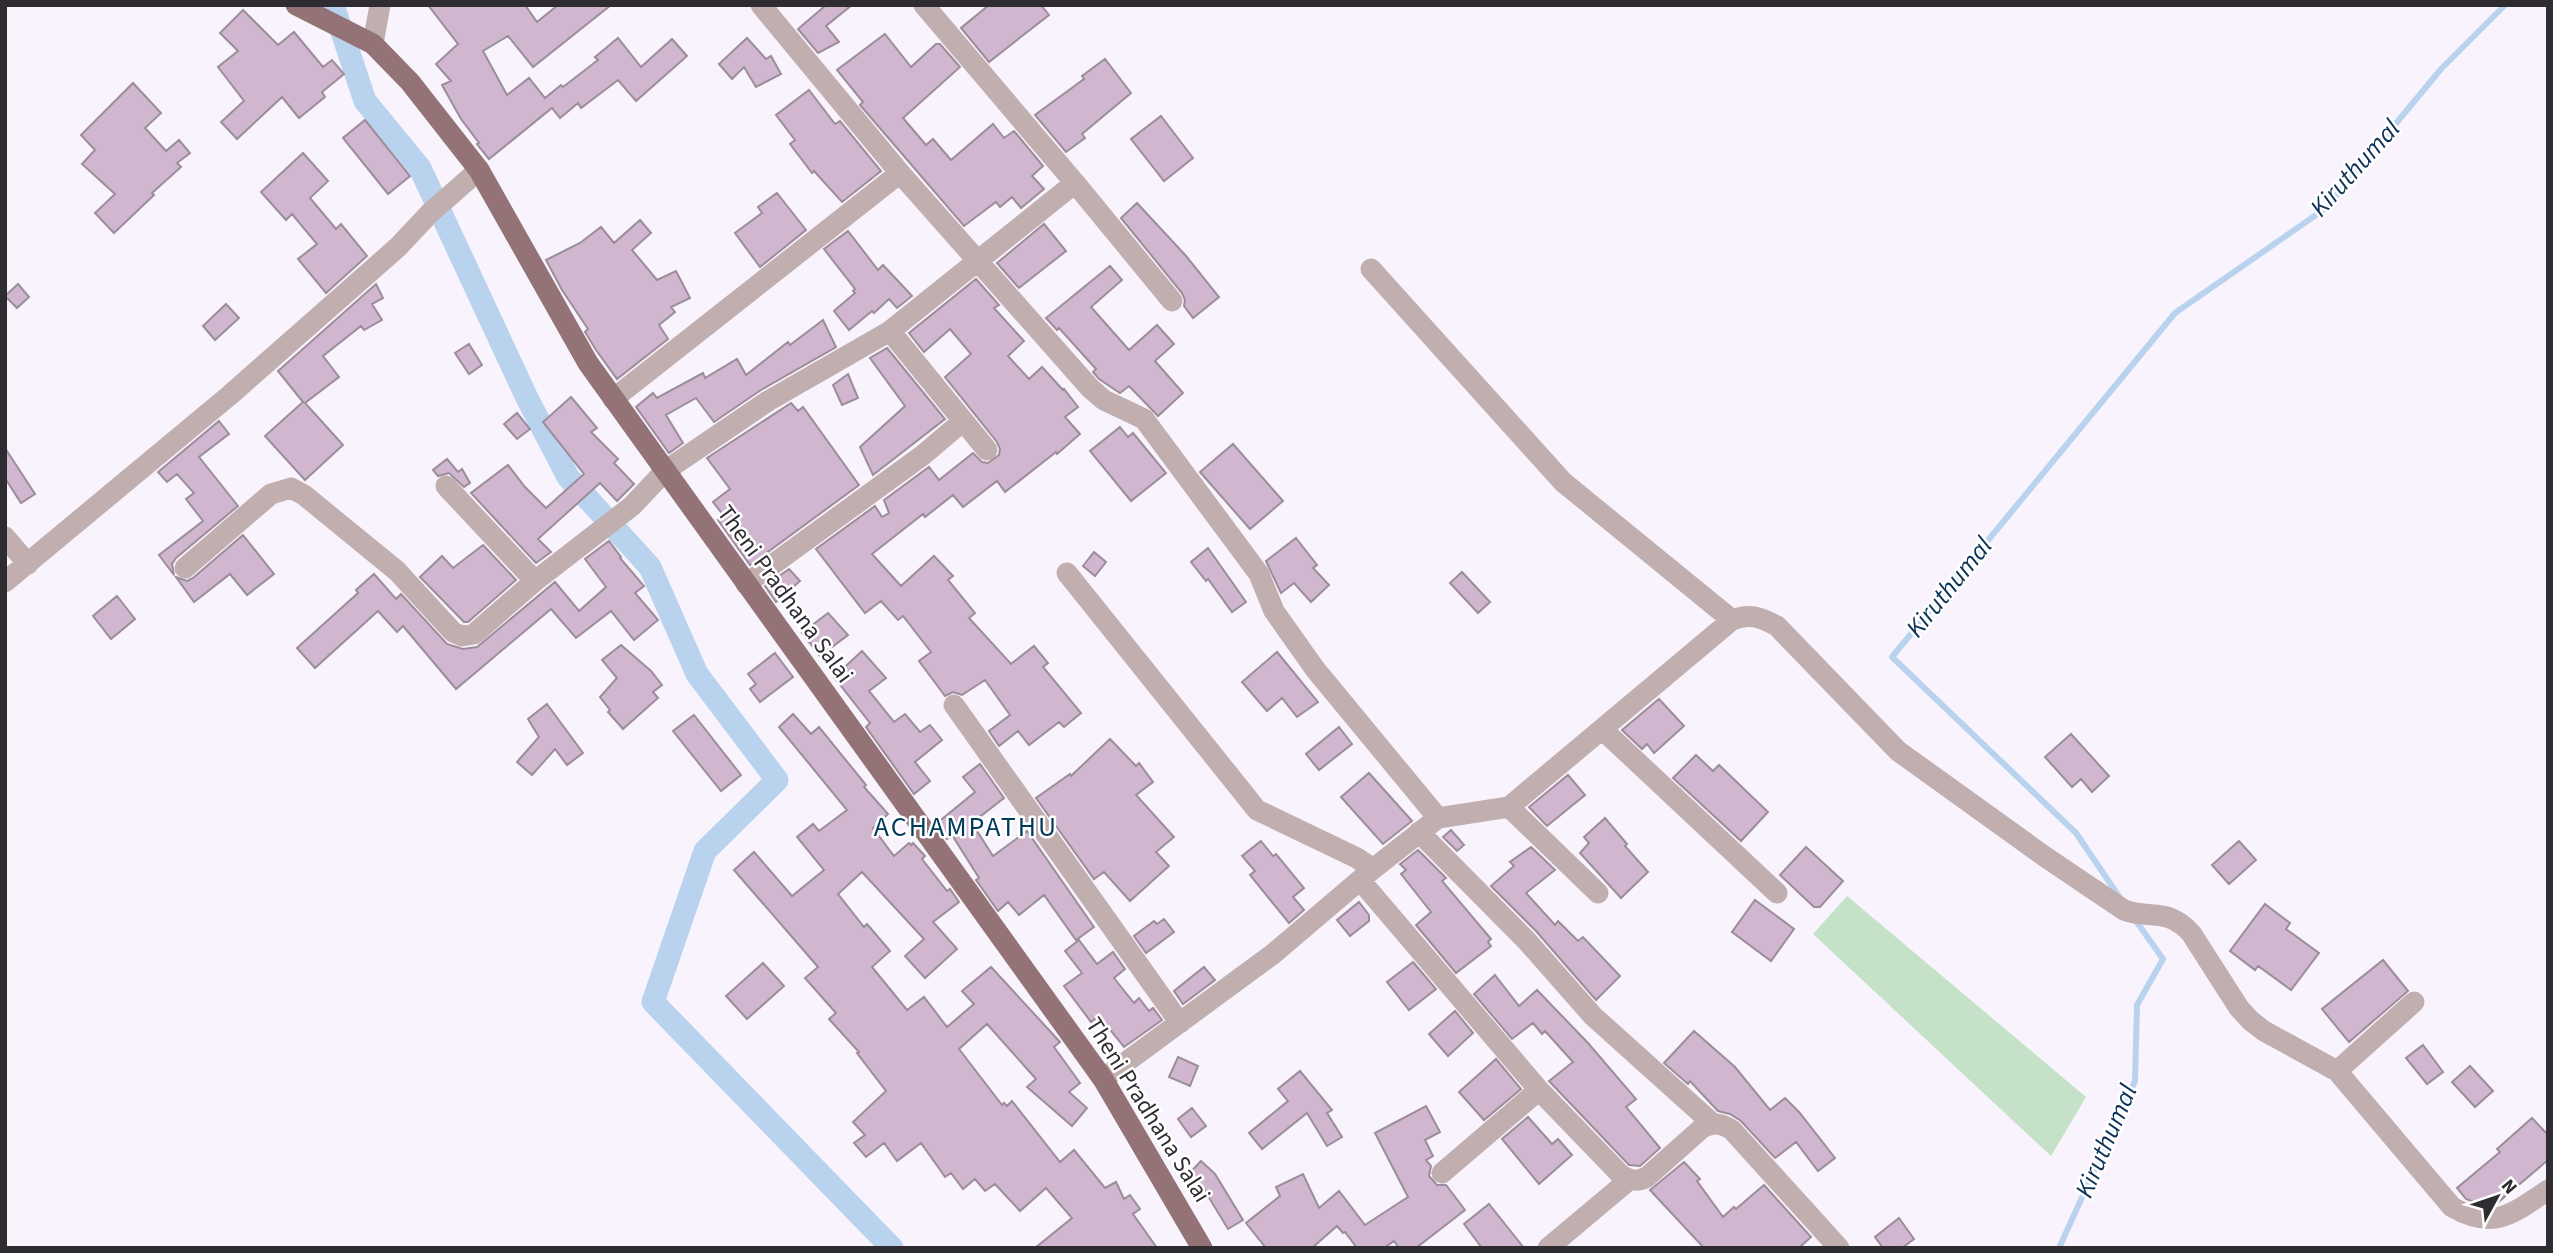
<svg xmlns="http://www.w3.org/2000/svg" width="2553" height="1253" viewBox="0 0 2553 1253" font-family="'Source Sans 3',sans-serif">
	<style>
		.green { fill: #c5e2c8 }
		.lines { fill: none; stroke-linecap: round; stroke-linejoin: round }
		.stream { stroke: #b9d3ee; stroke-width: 6 }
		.canal { stroke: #b9d3ee; stroke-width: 23 }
		.building { fill: #d1b6d0; stroke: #9b8d9a; stroke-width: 2 }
		.minor { stroke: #c1aeaf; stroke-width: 21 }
		.major { stroke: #937375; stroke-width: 21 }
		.labels { text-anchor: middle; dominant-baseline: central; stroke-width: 5; stroke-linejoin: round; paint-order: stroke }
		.street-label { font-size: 24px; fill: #2e2b31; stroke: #fff }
		.water-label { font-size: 26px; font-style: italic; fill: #0c3357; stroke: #fff }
		.quarter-label { font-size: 28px; letter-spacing: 2px; fill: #003a5b; stroke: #fff }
	</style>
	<rect width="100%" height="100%" fill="#f8f3fd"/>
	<path class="green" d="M1847,896l239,201 -35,59 -238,-222z"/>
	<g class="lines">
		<path class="stream" d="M2120,898l-44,-65 -184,-176 283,-344 151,-105 115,-139 64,-64
			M2059,1248l76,-167 2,-76 26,-46 -29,-41"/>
		<path class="canal" d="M333,5l32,96 55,67 107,230 41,79 82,90 47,107 80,106 -72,71 -52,151 239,246"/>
	</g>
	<path class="building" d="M428,5h97l12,17 21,-17h53l-78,62 -25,-31 -25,15 24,44 22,-17 16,20 16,-13 2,2 35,-27 -3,-3 23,-19 23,29 31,-28 15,17 -51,45 -18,-21 -37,28 -3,-5 -18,15 -8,-10 -63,51 -12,-15 2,-1 -18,-24 -19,-34 9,-4 -15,-17 22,-20z
		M826,5h26l-26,21 13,16 -21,11 -20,-24z
		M989,5h52l8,10 -60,47 -28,-34z
		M243,10l35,35 16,-13 29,35 9,-7 12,14 -22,18 3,5 -26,21 -17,-21 -45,42 -16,-17 23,-21 -26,-34 20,-16 -18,-18z
		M885,34l26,33 25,-23h4l20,23 -57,51 23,27 7,-6 18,21 42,-36 11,14 10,-7 29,35 -11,10 12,13 -23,19 -9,-11 -12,10 -4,-5 -32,24 -104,-121 3,-3 -26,-32z
		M747,38l19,21 5,-3 10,18 -25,13 -12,-20 -12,12 -13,-15z
		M1105,59l26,34 -49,41 3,4 -19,14 -31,-37 49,-36 -2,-3z
		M133,83l28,30 -16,15 21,23 13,-11 11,13 -13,10 4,4 -29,26 2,2 -40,38 -19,-20 20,-19 -33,-30 13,-14 -14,-15z
		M809,90l26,34 5,-3 41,50 -39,31 -28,-31 -2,2 -22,-29 5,-4 -19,-25z
		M1161,116l32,42 -29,23 -33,-42z
		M365,120l45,56 -22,18 -45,-56z
		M303,153l25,28 -18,17 26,31 5,-5 26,32 -41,37 -28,-34 19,-15 -25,-30 -6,6 -25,-28z
		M777,193l29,37 -46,37 -25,-34 27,-20 -4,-6z
		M1137,203l49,53 33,41 -26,21 -9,-12 1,-6 -3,-7 -61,-75z
		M640,220l11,13 -19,17 25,30 19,-9 14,27 -19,9 4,5 -16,13 9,14 -51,40 -21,-29 -11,-18 3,-3 -26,-39 -16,-30 34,-17 21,-16 13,16z
		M1044,224l22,27 -47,37 -22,-25z
		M848,231l30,39 5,-5 29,31 -15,12 -8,-9 -15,14 -2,-2 -23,19 -15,-19 21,-18 -2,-2 2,-2 -31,-40z
		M1110,266l12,14 -31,27 38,43 28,-25 17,19 -19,17 28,32 -25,23 -29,-30 -9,7 -21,-14 -6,-7 3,-3 -37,-41 -2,2 -11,-12z
		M976,279l23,26 -5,3 30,33 -16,15 21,23 13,-12 21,23 1,-1 14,18 -13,10 15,17 -23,20 -1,-2 -51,40 -8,-11 -34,26 -10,-12 -28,22 -2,-3 -51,40 29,32 33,-30 19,20 -5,4 27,33 -6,5 42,46 23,-18 14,17 -5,4 38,46 -17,14 -5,-5 -30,23 -11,-14 -19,15 -10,-15 21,-16 -25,-35 -23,15 -9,-3 -8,4 -26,-35 12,-9 -28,-36 -5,4 -17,-19 -16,12 -49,-64 59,-43 7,11 7,-4 -5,-13 45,-33 10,13 34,-27 9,9 6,1 11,-8 1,-6 -3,-7 -52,-65 26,-23 -21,-25 -26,23 -15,-19z
		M18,284l11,13 -12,11 -12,-12z
		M376,284l7,14 -11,6 10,16 -18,10 -3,-4 -38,30 16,21 -34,26 38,42 -38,35 -40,-44 38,-34 -25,-31z
		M226,304l13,14 -24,22 -12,-14z
		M823,320l13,27 -75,43 -47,32 -18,-24 -30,17 17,28 -14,10 -33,-46 17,-14 4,5 46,-25 2,5 32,-19 9,16 42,-33 2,3z
		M469,344l13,21 -13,9 -14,-21z
		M887,348l58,71 -72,56 -13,-28 45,-41 -35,-48z
		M848,374l10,24 -16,7 -9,-20z
		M571,397l26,31 -6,4 27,27 -4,4 20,21 -17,17 -17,-18 -62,56 13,13 -15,11 -65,-70 37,-28 17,22 21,21 38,-34 -41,-52z
		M791,403l7,8 5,-4 56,78 -109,80 -32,-45 6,-4 -11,-14 17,-13 -23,-31z
		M517,413l13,16 -13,10 -13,-15z
		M219,421l10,13 -30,23 39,49 -62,52 -4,6 2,11 -15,-20 44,-34 -17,-22 8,-6 -17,-19 -10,8 -9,-10z
		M1120,427l8,10 5,-4 33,40 -35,28 -41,-50z
		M1233,444l50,57 -33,28 -50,-57z
		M5,448l30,46 -14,9 -16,-25z
		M447,459l11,13 4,-3 8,14 -6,4 -15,-14 -11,3 -5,-6z
		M243,535l31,39 -27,21 -17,-21 -36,28 -18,-25 11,4 6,-3z
		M1296,538l21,27 -4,3 16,17 -18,17 -17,-19 -13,10 -15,-32z
		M609,541l12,16 -1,1 24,28 -9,7 23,27 -24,20 -23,-29 -35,27 -25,-29 -95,80 -53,-63 -6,6 -19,-21 -63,57 -18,-20 61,-55 -2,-3 18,-16 22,25 5,-5 46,50 16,5 14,-2 78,-65 24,29 27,-24 -21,-28z
		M483,545l33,35 -48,42h-4l-44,-45 22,-21 11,12z
		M1208,548l38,54 -14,10 -24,-33 -2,2 -15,-19z
		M1094,552l12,10 -11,14 -12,-10z
		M789,569l11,12 -24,21 -11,-16z
		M1462,572l28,30 -12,11 -28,-30z
		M117,596l18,23 -24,20 -18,-23z
		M828,613l20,22 -28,21 -18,-23z
		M621,645l30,26 11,14 -9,7 5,6 -35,31 -15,-17 2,-2 -10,-13 17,-19 -15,-18z
		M862,651l24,27 -17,13 25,31 11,-8 15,18 10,-7 12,15 -27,22 15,19 -16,13 -48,-67 4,-4 -36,-46z
		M1277,652l41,50 -21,15 -15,-19 -15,13 -25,-29z
		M775,653l18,24 -33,25 -10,-13 6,-5 -8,-10z
		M1659,699l25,27 -30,27 -7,-9 -5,5 -20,-19z
		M547,704l36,49 -16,12 -12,-16 -23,26 -15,-13 22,-25 -11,-18z
		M793,714l18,20 8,-7 47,58 -2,2 24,27 -15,14 21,28 15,-13 2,2 2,-2 12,13 -3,3 25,32 3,-2 9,13 -26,20 24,27 -32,29 -20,-22 19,-17 -62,-67 -24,22 26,33 3,-3 23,27 -18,16 35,43 17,-13 23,30 27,-23 -12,-13 29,-24 69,75 -6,5 26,36 -11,9 18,16 -15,18 -45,-39 9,-8 -49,-55 -28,25 43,56 2,-2 3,3 5,-5 48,61 14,-12 31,38 11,-6 8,17 6,-4 10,14 -7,5 24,34h-122l37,-30 -26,-30 -26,23 -25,-27 -10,7 -10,-12 -12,10 -12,-16 -6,4 -24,-34 -24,18 -13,-18 -18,14 -12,-14 11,-8 -12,-13 33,-31 -29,-38 2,-1 -30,-33 7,-6 -31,-35 13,-11 -84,-97 20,-18 38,44 32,-26 -27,-33 16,-13 6,7 28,-21 -68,-83z
		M694,715l47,60 -20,16 -48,-60z
		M1339,727l13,17 -33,26 -13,-16z
		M2071,734l38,42 -17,16 -11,-13 -9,8 -27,-30z
		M1110,739l26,27 3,-3 14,19 -17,13 38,42 -18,15 13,14 -39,35 -26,-29 -10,7 -58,-81 34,-24 1,2z
		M1696,755l17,16 6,-6 49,47 -27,29 -68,-63z
		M980,764l24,34 -32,25 21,33 34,-25 67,96 -18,13 -32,-45 -25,20 -11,-13 -10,9 -22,-31 3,-2 -27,-43 -5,4 -11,-15 39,-32 -12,-15z
		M1369,773l43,48 -29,23 -42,-47z
		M1568,775l17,20 -38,31 -18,-19z
		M1605,818l22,26 -2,2 23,26 -27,26 -41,-45 9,-10 -5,-6z
		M1451,830l13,15 -7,6 -14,-14z
		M1261,841l12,15 3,-2 28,34 -11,9 11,13 -15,13 -39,-48 5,-4 -13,-15z
		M2239,841l17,19 -27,24 -17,-19z
		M1531,847l24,23 -29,23 29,32 3,-4 20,20 5,-4 37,39 -24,24 -60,-69 -45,-45 23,-20 -4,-4z
		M1806,847l37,34 -23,26h-6l-34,-32z
		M1418,850l28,28 -4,3 49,58 -3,3 3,4 -35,27 -40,-48 15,-13 -30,-38 5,-4 -6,-6z
		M1755,900l39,29 -23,32 -39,-29z
		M1359,902l10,13v6l-19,15 -13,-16z
		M2265,904l25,19 -4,6 33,24 -28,37 -33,-24 -3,4 -25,-19z
		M1164,919l10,13 -28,21 -12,-17 20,-15 3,3z
		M1079,940l18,24 16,-12 12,17 -11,9 20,25 5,-5 10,13 4,-3 9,12 -38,27 -25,-31 -8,6 -27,-36 18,-13 -17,-22z
		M2383,960l25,31 -59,51 -27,-33z
		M1413,962l23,27 -27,21 -22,-28z
		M763,963l21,23 -37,33 -21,-23z
		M1204,967l11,13 -32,24 -9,-13z
		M1495,975l24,31 18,-16 51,53 48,56 -10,8 34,41 -20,18 -11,-1 -80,-84 24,-19 -28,-31 -3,3 -9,-11 -21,16 -38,-45z
		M1455,1011l18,22 -25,23 -19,-22z
		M1694,1031l41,36 35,43 15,-12 14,14 36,46 -17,13 -22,-29 -21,16 -34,-37 -11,-7 -12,-3 -28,-30 -2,3 -24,-21z
		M2423,1045l20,27 -16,12 -21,-26z
		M1178,1057l20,9 -8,20 -21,-9z
		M1496,1059l25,30 -37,31 -25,-28z
		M2470,1066l23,25 -18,16 -23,-25z
		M1300,1071l32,39 -5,3 15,24 -15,9 -20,-33 -45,36 -13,-16 39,-32 -10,-12z
		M1426,1106l14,26 -15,8 8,16 -7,4 5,6 -2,10 8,9h9l19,25 -49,38h-17l-5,-7 -10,7h-27l-12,-16 -2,1 -6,-7 -25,22h-46l-20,-25 34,-27 -4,-9 27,-13 16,34 20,-17 26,34 43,-28 -33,-64z
		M1192,1108l14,18 -15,11 -13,-18z
		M1528,1117l24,27 6,-5 14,16 -33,29 -37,-45z
		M2532,1118l16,17v25l-53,45h-13l-16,-6 -9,-11 43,-36 -3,-3z
		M1201,1161l14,13 28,46 -15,9 -23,-38 -3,4 -17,-17z
		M1684,1162l16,17 -3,2 26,36 11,-10 2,2 28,-24 47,52 -12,11h-95l-54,-58z
		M1489,1204l35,44h-42l-18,-24z
		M1899,1218l15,21 -12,9h-19l-8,-11z"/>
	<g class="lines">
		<path class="minor" d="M761,5l139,168 190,215 14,12 40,19 115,155 15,37 41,58 123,149 -65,51 -100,85 -170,125
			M373,44l7,-39
			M1075,183l97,118
			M1371,269l192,213 169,138
			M890,331l97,119
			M613,399l287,-226
			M446,486l89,95
			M5,537l23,27
			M185,568l86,-74 20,-6 13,7 93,76 56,61 9,4 12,-2 61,-53 97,-75 33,-35 103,-70 122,-70 185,-148 -151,-178
			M1067,573l190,237 100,48 16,11
			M5,582l225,-187 168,-148 32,-34 49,-43
			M746,584l177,-129 40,-34
			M954,705l226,318
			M1603,730l174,163
			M1509,807l89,86
			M1438,818l71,-11 223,-187c18,-7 28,-3 45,6l121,125 146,105 80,54c28,10 43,-3 67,23l48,75 12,13 13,10 73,40 115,136c42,24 60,7 96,-17
			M1419,832l107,108 67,76 119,107
			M1360,880l179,210 82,85c10,6 16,7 26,2l55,-49c12,-6 19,-5 30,2l107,118
			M2337,1071l77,-69
			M1442,1173l97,-83
			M1548,1248l81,-68"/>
		<path class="major" d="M296,5l77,39 37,38 69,88 109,193 515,716 99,169"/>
	</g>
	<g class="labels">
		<g class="street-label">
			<text transform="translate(785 594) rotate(54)">Theni Pradhana Salai</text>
			<text transform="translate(1148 1110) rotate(58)">Theni Pradhana Salai</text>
		</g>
		<g class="water-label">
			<text transform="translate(2355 168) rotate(-48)">Kiruthumal</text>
			<text transform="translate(1949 587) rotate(-51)">Kiruthumal</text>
			<text transform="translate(2106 1141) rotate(-67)">Kiruthumal</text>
		</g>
		<g class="quarter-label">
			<text x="966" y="827">ACHAMPATHU</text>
		</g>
	</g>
	<rect width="2553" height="1253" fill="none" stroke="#2e2b31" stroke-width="14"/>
	<g transform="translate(2497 1197) rotate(50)" stroke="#ffffff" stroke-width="5" paint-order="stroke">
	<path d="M0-5L12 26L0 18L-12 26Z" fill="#2e2b31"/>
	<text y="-10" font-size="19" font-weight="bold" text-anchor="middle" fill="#2e2b31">N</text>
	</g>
</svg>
